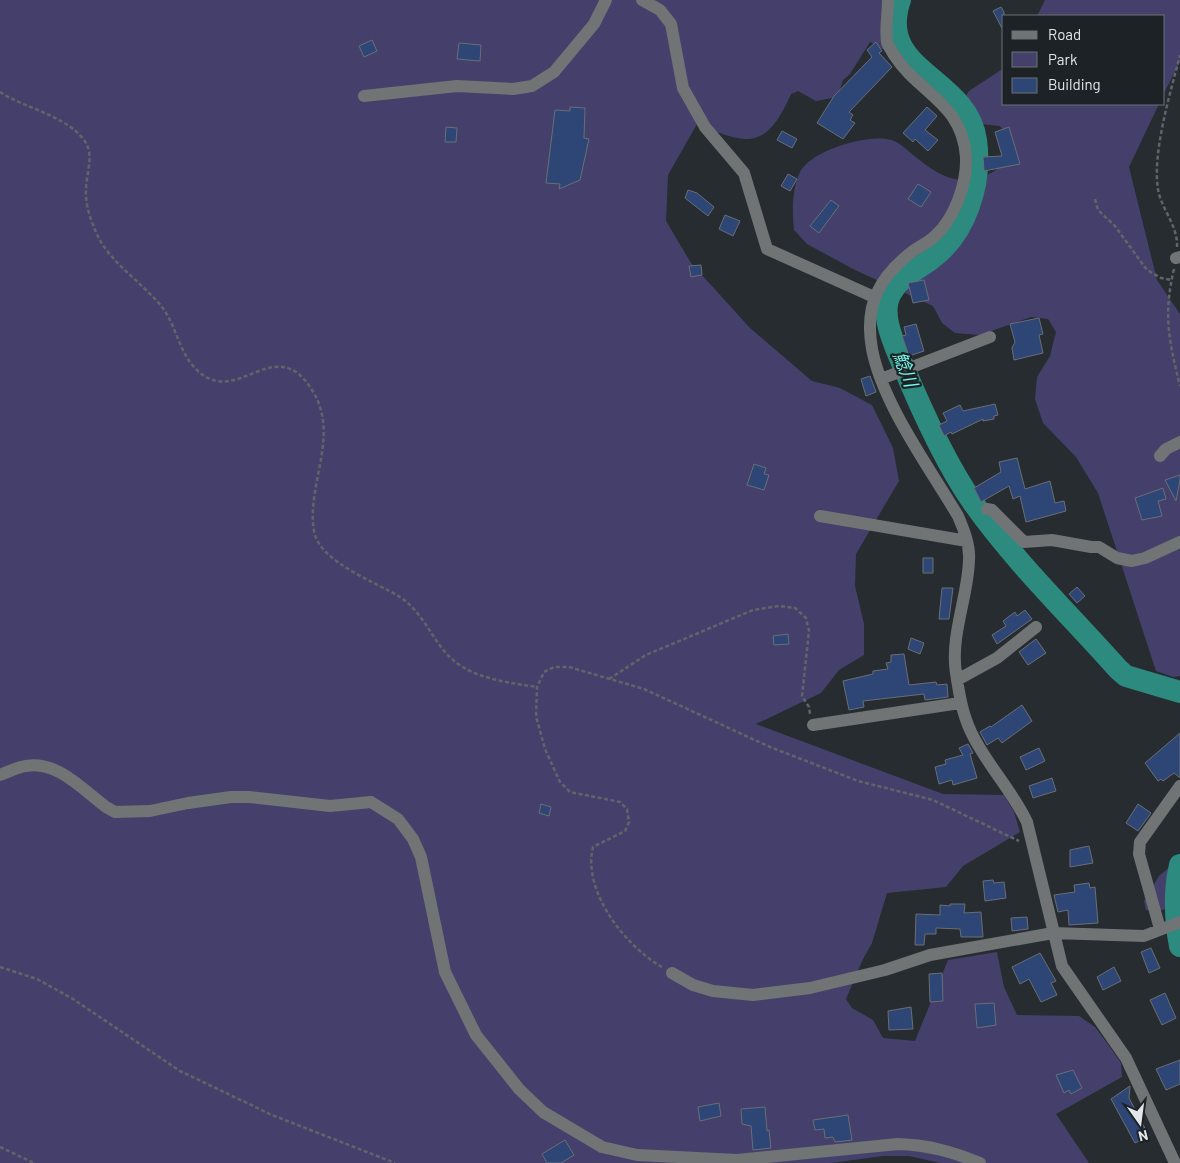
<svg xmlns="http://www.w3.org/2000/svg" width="1180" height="1163" viewBox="0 0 1180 1163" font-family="Barlow,'Noto Sans JP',sans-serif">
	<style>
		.green { fill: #45406b }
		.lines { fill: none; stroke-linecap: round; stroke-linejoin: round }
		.river { stroke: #2d8a7f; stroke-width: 22 }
		.building { fill: #2d4676; stroke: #6a6e75 }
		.path { stroke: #5f6568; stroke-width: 2.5; stroke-dasharray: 4 2.5; stroke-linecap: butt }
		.minor { stroke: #707475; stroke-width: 12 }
		.labels { text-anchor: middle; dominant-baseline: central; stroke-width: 4.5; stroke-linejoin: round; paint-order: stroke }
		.water-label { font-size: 18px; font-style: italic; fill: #77f7e7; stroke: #1c2226 }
	</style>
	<rect width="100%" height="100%" fill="#262c30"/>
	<path class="green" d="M0,0h907l-7,13v17l-10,4 -2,18 -18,-10 -20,32 -7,6 -4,12 -7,6 -16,3 -18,-10 -7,3c-25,57 -44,51 -94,30l-29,51 -2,46 25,42 59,65 62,53 28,7 32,17 21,43 6,33 -43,73 -1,32 9,38v31l-25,15 -18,23 -65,31 187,70 61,1 10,17 6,20 -57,34 -17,21 -59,6 -15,50 -9,16 -17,40 6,9 21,12 10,18 32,3 33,-81 49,-8 7,35 13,28 62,1 16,11 15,20 11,16 1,14 -66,37 33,49h-149l-31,-7h-26l-52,7h-831z
		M1045,0h135v62l-16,31v-77h-127z
		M1004,68v36h155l-30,63 28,113 23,34v362l-7,1 -17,-6 -58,-178 -22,-36 -33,-34 -8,-24 2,-22 13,-21 6,-24 -8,-13 -17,-2 -51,18 -25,-2 -13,-10 -9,-17 -78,-36 -48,-26 -13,-14c-2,-18 -2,-39 5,-56 10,-24 70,-41 93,-34 9,3 18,13 25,18 33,28 61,31 94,0l-1,-18 -10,-14 -29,-3 -9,-21 7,-11z
		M1180,858v46l-21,7 -13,-1 -2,-9 15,-25z"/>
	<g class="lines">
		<path class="river" d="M900,0c-25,72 67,76 76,140 6,43 -10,94 -45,119 -14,11 -32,18 -40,34 -12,20 3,50 11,70 19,46 43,100 72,141 42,59 96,111 144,165l8,7 54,16
			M1180,865c-6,25 -5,56 0,81"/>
	</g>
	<path class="building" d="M1001,7l3,5v20l-11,-21z
		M372,40l5,11 -13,6 -5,-11z
		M876,42l6,9 -3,2 13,14 -43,45 4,3 -3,5 5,3 -12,16 -26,-16 17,-27 38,-39 -5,-7z
		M459,43l22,2 -1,16 -23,-2z
		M570,107l15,1 -1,30 5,1 -9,41 -21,9 1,-5 -14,-1 9,-73 15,1z
		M927,107l10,9 -12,14 13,10 -10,11 -13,-12 -2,3 -10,-9z
		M446,127l11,1 -1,14h-11z
		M1009,127l11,37 -36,7 -1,-14 19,-1 -7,-24z
		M782,131l15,8 -5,9 -15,-8z
		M788,174l9,5 -7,12 -9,-5z
		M918,184l13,8 -10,15 -13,-8z
		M688,190l9,3 17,14 -6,9 -23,-18z
		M831,200l8,6 -20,27 -9,-7z
		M725,215l15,6 -7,15 -14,-7z
		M701,265l1,10 -11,2 -2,-11z
		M924,280l5,20 -16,3 -5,-20z
		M1039,318l4,16 -4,1 4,18 -29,7 -2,-12 3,-6 -5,-18z
		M916,324l8,27 -15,5 -7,-20 4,-1 -2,-8z
		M870,376l6,16 -10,4 -5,-17z
		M995,404l3,11 -4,1v3l-11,2v-2l-31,15 -1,-2 -7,4 -5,-11 8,-4 -4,-8 17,-8 3,6z
		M1017,458l8,31 25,-8 5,22 9,-2 2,10 -40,11 -6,-26 -7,3 -4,-13 -28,16 -7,-14 27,-16 -2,-10z
		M754,464l12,4 -2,6 5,1 -5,15 -17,-5z
		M1180,475v5l-4,21 -11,-21z
		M1163,488l3,11 -8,2 4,15 -20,4 -7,-22z
		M923,558h10v15h-10z
		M1077,587l8,9 -8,7 -8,-9z
		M942,588h11l-4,31h-10z
		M1025,610l7,9 -35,25 -5,-9 14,-9 -3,-5 12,-9 2,4z
		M788,634l1,10 -15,1 -1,-9z
		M911,638l13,5 -4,11 -12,-5z
		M1036,639l10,14 -18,12 -9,-13z
		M904,654l5,31 27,-3 1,3 10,-1 1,13 -23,3 -1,-6 -61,7 1,6 -15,3 -6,-29 30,-7v-3l15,-2 -2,-6 5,-1v-7z
		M1022,705l10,16 -30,22 -4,-5 -11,7 -7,-13 10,-6 1,1z
		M1180,733v45l-6,-5 -11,8 -2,-2 -3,2 -13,-18z
		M968,744l5,9 -3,1 7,24 -24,7 -1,-5 -13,4 -4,-17 11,-3 -1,-4 18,-5 -4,-7z
		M1039,748l6,13 -19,9 -6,-13z
		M1052,778l4,13 -23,7 -4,-12z
		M541,804l10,3 -2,9 -10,-3z
		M1138,804l13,9 -13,18 -12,-8z
		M1089,846l4,17 -23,4v-17z
		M993,880l1,3 10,-1 2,16 -21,3 -2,-20z
		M1089,883l1,5 5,-1 3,36 -29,2 -1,-15 -10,2 -4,-17 21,-3 -1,-7z
		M950,904h15l-1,9 17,-1 2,25h-22l-1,-8 -24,-1v6h-11l-1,11h-9l1,-31 24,1v-10l10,1z
		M1027,917l1,12 -16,2 -1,-13z
		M1151,948l9,20 -11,5 -8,-21z
		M1040,953l16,28 -5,2 6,12 -16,7 -12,-23 -9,5 -8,-17z
		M1114,967l7,14 -18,9 -6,-13z
		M942,973l1,28 -13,1 -1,-28z
		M1165,993l11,25 -14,7 -12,-25z
		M994,1003l2,22 -19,3 -2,-24z
		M911,1007l2,22 -24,1 -1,-19z
		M1180,1060v24l-14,6 -10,-21z
		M1073,1070l9,18 -11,6 -2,-4 -5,3 -8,-18z
		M1130,1086l-1,12 20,38 -14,7 -24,-44z
		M719,1103l2,13 -21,5 -2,-14z
		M765,1107l2,24 2,-1 2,18 -18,2 -2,-24 -9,-2 -1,-15z
		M848,1115l4,25 -17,2 -2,-5 -8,1 -1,-9 -9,1 -2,-10z
		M565,1140l9,15 -13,8h-14l-5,-9z"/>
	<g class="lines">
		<path class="path" d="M0,92c26,17 65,23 84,48 11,14 2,34 2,50 -1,13 4,28 9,40 12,31 46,51 67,77 14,18 17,45 33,61 41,44 79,-39 117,22 29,45 -6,94 2,141 5,31 62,51 86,66 28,19 34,52 61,69 23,14 50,17 76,21
			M1095,199l3,11 17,16 32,44 14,8 10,2
			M1177,247c1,-22 -16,-38 -19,-58 -6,-37 13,-98 22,-134
			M1174,269c-11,46 -5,72 6,117
			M609,679l37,-24 107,-45 26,-4 16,2 11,10 3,13 -7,65 7,11 1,7
			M0,967l37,12 36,20 107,72 92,44 123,48
			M662,967c-37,-21 -80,-76 -69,-120l32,-16 4,-9 -2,-13 -7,-7 -50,-10 -10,-10 -15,-33 -9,-33 1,-29 7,-15 10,-5h15l75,22 126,58 88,34 75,19 86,41
			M0,1147l34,16"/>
		<path class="minor" d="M642,0l18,10 11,14 12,64 22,39 39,46 23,76 107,48
			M888,0c0,13 -3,29 -1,42 1,4 5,9 7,13 25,39 68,47 72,102 1,26 -11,61 -31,79 -6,6 -15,10 -22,15 -34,26 -49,54 -41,98 10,54 57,118 86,167 6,14 12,29 11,44 -1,37 -19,76 -13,113 3,20 6,40 15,59 15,32 41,58 56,90l35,144 64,92 49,105
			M364,96l93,-10 56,3 19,-3 22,-14 40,-48 12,-24
			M1176,258l4,-1
			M881,379l109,-42
			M1160,456l6,-7 14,-7
			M987,509l5,1 32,32 28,-2 39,7h8l18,11 15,3 13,-3 35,-16
			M820,516l147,25
			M957,680l40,-22 39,-31
			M813,725l147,-22
			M0,775c8,-3 17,-8 26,-9 31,-6 57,24 80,41l9,5 35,-1 38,-8 43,-6h18l81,9 41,-4 27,17 15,20 8,18 24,115 31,63 43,54 24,23 59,35 35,8 100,5 161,-16c31,1 55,8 82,19
			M1160,929l-21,-75 1,-12 40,-56
			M672,973l21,12 20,6 40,4 57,-7 75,-18 45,-15 123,-22 91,3 36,-14"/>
	</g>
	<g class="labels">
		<g class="water-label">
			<text transform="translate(906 369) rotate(69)">鯰川</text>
		</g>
	</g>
	<rect x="1002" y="15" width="162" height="90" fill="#1c2226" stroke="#6c7174"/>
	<rect x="1012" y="31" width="25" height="8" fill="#707475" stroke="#6c7174"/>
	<text x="1048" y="40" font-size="15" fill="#e3e7ea">Road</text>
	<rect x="1012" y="52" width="25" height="15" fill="#45406b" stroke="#6c7174"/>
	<text x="1048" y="65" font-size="15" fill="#e3e7ea">Park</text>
	<rect x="1012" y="78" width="25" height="15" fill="#2d4676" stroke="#6c7174"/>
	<text x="1048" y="90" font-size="15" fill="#e3e7ea">Building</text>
	<g transform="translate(1140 1123) rotate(166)" stroke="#1c2226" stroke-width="4" paint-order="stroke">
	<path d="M0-4L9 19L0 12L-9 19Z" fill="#e3e7ea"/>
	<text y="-8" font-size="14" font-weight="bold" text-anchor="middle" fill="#e3e7ea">N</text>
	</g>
</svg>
